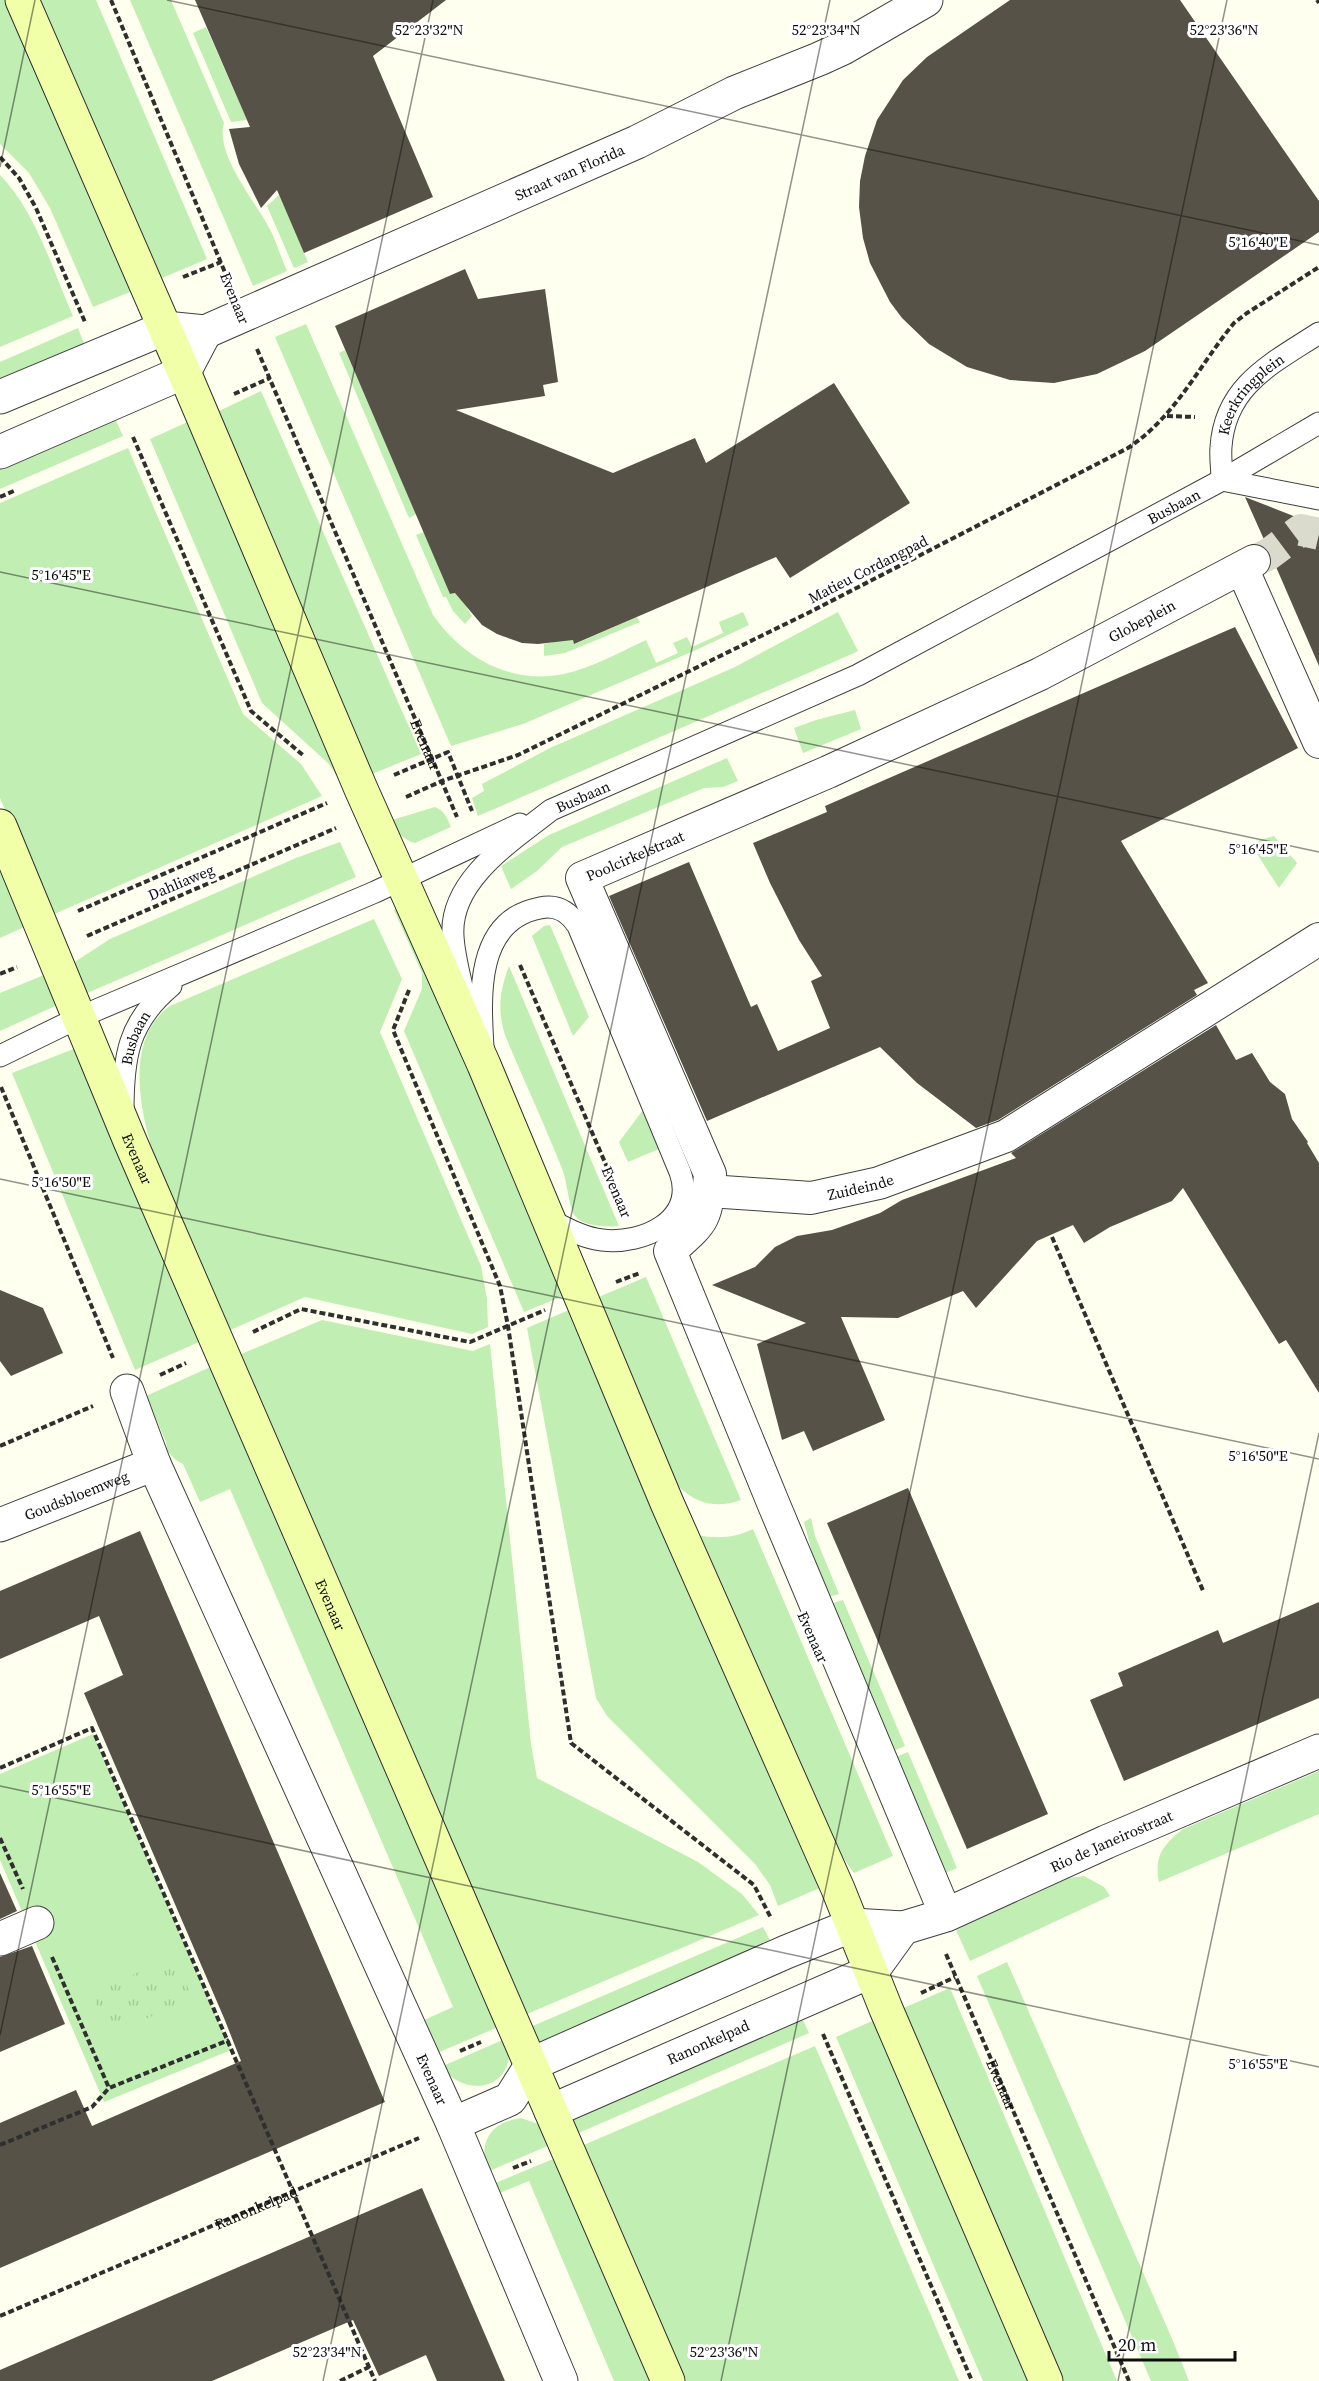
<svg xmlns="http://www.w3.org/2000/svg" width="1319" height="2381" viewBox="0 0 1319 2381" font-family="'Source Serif 4',serif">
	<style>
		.grass { fill: #c1eeb2 }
		.park { fill: url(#park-tufts) }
		.building { fill: #575248 }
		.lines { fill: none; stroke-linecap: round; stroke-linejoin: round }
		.pedestrian-tunnel { stroke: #dadbcc; stroke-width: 32; stroke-dasharray: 32 16; stroke-linecap: butt }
		.service-casing { stroke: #404040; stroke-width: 23 }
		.pedestrian-casing { stroke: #404040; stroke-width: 34 }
		.minor-casing { stroke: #404040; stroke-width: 35 }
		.tertiary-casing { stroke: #404040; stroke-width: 35 }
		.secondary-casing { stroke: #2f2f2f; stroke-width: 35 }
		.path { stroke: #2f2f2f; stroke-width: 4; stroke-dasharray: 6 3; stroke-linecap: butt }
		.service { stroke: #fff; stroke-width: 21 }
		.pedestrian { stroke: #fff; stroke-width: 32 }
		.minor { stroke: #fff; stroke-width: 33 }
		.tertiary { stroke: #fff; stroke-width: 33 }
		.secondary { stroke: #f1ffa9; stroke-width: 33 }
		.ticks { fill: none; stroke: #0d0d0d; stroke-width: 1.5; stroke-opacity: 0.45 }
		.labels { text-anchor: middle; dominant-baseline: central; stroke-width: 6; stroke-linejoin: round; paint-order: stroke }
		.street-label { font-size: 15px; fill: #0d0d0d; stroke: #fff }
		.ticks-label { font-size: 15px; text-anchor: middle; fill: #0d0d0d; stroke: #fff; stroke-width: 6; stroke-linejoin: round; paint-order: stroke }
	</style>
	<defs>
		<pattern id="park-tufts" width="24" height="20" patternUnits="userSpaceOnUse" patternTransform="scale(1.5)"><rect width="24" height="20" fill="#c1eeb2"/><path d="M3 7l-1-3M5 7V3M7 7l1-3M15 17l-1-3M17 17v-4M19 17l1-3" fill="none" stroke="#a5cb98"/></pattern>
	</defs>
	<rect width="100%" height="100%" fill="#feffee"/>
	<path class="grass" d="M0,0h11l124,290 -42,17 -43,-99 -21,-35 -29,-29z
		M38,0h58l111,259 -45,19 -2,-2z
		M130,0h41l53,123c-9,30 29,76 43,101 9,15 13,32 20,47l-34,15z
		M206,27l41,93 -16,2 -38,-89z
		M0,175c35,35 53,96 73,141l-73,31z
		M279,195l29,67 -14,6 -27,-62z
		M306,324l127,291c30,43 78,70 131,59 28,-6 56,-22 82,-34l10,23 22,-10 -5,-10 14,-6 5,10 31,-14 -4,-11 24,-10 6,13 -53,25 -173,74 -72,22 -176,-409z
		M78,328l7,18 -85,37v-21z
		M345,350l71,164 -7,4 -70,-165z
		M261,391l160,363 -49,20 -153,-355v-8z
		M115,418l8,18 -123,53v-21z
		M192,420l152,367 -15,-23 -67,-61 -112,-264z
		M128,448l115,266 58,50 21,32 -272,120 -50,-118v-295z
		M424,532l27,62 6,-2 15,24 -7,8 -12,-13 -7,-14h-3l-27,-62z
		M838,612l20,39 -6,3 -374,162 -6,-18 12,-7 -2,-7 68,-36 185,-81z
		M637,617l3,5 -75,31 -21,3v-12l28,-6 3,6z
		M855,710l6,19 -58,24 -9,-25 22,-8z
		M727,758l11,23 -15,6 -19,1 -142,59 -25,24 -26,18 -10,-23 48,-31z
		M435,807c10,4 12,11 16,20l-36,16c-12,-3 -18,-11 -23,-23z
		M1274,836l23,27 -18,25 -29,-45z
		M340,842l16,35 -271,117 -12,-31 37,-24 186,-81z
		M0,857l29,68 -29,13z
		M401,907l167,387 -44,18 -120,-281 18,-42v-16l-28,-63z
		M374,919l28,60 -22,53 101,234 6,33 1,28 -16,7 -167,-37 -79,35 -72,-176c-14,-46 -30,-117 16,-150z
		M550,925l39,92 -16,19 -41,-100 12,-10z
		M509,966l110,260c-12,1 -35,1 -44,-10 -6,-9 -8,-33 -12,-45 -18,-46 -39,-90 -58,-136 -8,-25 -5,-45 4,-69z
		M49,973l13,30 -62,28v-38z
		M76,1048l130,291 -71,31 -123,-297z
		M643,1110l16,39 -31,13 -9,-20z
		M646,1277l95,223c-25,9 -44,4 -63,-14l-84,-187z
		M576,1307l246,580 -44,19 -8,-21 -15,-21 -148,-148 -11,-18 -69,-370z
		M322,1320l151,31 17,-7 41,400 6,34 161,84 44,32 17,21 -239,102 -281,-662z
		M217,1364l286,661 -66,28 -15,-32 31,-14 -223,-518 -30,13 -17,-38 -7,-4 -9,-9 -1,-9 -20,-46z
		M811,1518l4,18 24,58 -15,4 -20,-76z
		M753,1529l140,327 -39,17 -31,-44 -126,-294c21,4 37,3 56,-6z
		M843,1600l62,146 -21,9 -58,-150z
		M93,1734l138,316 -127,52 -104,-242v-86z
		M908,1752l49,116 -21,9 -50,-116z
		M1319,1771v43l-160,68c-5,-26 4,-37 24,-53z
		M1084,1876l20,11 6,9 -140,65 -14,-31 112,-52z
		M763,1927l9,17 -230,98 -5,-1 -9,-13z
		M1007,1962l166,379 16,40h-38l-174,-405z
		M950,1988l167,393h-57l-161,-371z
		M801,2016l8,17 -235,102 -2,-17z
		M881,2017l154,364h-52l-147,-344z
		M507,2038c2,10 4,22 -2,32 -14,25 -51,18 -62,-4z
		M815,2046l144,335h-279l-101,-234z
		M521,2118l17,6 14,20 -65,28c-8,-30 2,-49 34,-54z
		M558,2157l97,224h-41l-85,-200 -32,13 -4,-10z"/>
	<path class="park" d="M175,1956l18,44 -86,34 -15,-41z"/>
	<path class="building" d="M195,0h251l-73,56 60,141 -129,56 -27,-63 -16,18 -22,-44 -10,-35 21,-2z
		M1010,0h170l139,201v31l-174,119 -48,23 -43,9 -44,-3 -43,-13 -38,-23 -27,-26 -12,-16 -20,-39 -7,-25 -4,-31 1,-26 5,-25 12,-36 26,-40 24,-23z
		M465,269l13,30 67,-10 13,93 -15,3 2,11 -89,14 157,63 82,-35 11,25 128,-80 76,120 -120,75 -14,-21 -202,87 -1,-4 -35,4 -16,-1 -25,-9 -15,-9 -27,-32 -5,1 -115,-268z
		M1245,497l74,29v140l-49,-113z
		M1235,627l63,121 -177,93 87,142 -14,7 3,5 -199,125 -22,8 -59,-45 -37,-36 -173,74 -98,-225 80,-34 62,145 6,-3 21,47 52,-23 -19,-47 11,-5 -23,-36 -29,-57 -17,-40 74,-31 -2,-6z
		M1216,1025l20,35 16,-7 18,29 15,12 7,25 16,23 -1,1 12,20v230l-33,-53 -7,4 -96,-156 -11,13 -62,26 -26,16 -11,-18 -36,16 -61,67 -13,-17 -65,27 -57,-1 44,103 -72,31 -9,-20 -22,9 -25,-96 49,-21 -94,-38 43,-18 20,-20 22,-11 35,-6 48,-17 22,-13 114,-42 -5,-5z
		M0,1290l43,18 20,45 -52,23 -11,-15z
		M908,1488l140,326 -81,35 -140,-326z
		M140,1531l245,571 -385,166v-145l76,-33 16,36 149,-65 -17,-43 -140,-325 39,-18 -24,-59 -99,43v-68z
		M1319,1602v96l-195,83 -34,-81 33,-14 -5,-13 100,-43 5,13z
		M0,1873l17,38 -17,8z
		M32,1946l33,78 -65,28v-95z
		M422,2188l83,193h-68l-11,-26 -47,21 -26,-56 -141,61h-212v-11z"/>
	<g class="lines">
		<path class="pedestrian-tunnel" d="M1254,561l15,-7 32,-24 18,4"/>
		<g class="service-casing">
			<g id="service">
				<path id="s4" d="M1222,480c0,-11 -2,-22 -1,-33 4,-62 52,-84 98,-114"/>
				<path d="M1222,480l97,19"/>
				<path id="s5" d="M464,996c-4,-20 -10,-40 -11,-60 -4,-56 59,-95 98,-126l307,-135 364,-195 97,-57"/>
				<path d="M483,1047c-3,-50 -8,-127 57,-139 17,-4 29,4 38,18l102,246c17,48 -37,73 -78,68 -19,-2 -36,-12 -52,-20"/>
				<path d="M0,1056l80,-39 295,-125 145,-68"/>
				<path id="s6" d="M123,1111c0,-54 5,-89 48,-125"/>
			</g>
		</g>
		<g class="pedestrian-casing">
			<g id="pedestrian">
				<path d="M1242,568l77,174"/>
				<path id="s7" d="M709,1191l102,7 68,-15 127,-47 313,-197"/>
				<path id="s8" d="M946,1915l-172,-410 -104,-254c35,-31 36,-30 40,-77l-128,-296 246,-106 212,-98 214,-113"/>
			</g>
		</g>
		<g class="minor-casing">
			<g id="minor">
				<path id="s9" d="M205,332l432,-190 97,-49 85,-34 24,-11 83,-48"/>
				<path d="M0,397l165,-69 40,4 -21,40 -184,80"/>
				<path id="s10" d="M127,1391l27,73 299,660 108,257"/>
				<path id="s11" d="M0,1525l154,-61"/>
				<path d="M0,1939l37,-16"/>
				<path d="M453,2124l57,-25 22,-35"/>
			</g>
		</g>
		<g class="tertiary-casing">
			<g id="tertiary">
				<path id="s12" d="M903,1928l43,-13 160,-73 213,-91"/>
				<path d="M532,2064l254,-112 67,-27 50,3 -31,43 -321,140"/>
			</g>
		</g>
		<g class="secondary-casing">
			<g id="secondary">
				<path d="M22,0l162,372 177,417 123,276 183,438 171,386 48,120 160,372"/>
				<path id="s13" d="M0,826l130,315 538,1240"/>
			</g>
		</g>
		<g class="path">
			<path d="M111,0l118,282"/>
			<path d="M1317,0l2,3"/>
			<path d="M0,157l19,21 17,30 49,114"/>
			<path d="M183,277l38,-15"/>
			<path id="s1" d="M257,349l200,468"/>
			<path d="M234,394l36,-16"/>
			<path d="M1167,416l28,1"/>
			<path d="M133,437l118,274 53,45"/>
			<path d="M0,497l16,-7"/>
			<path d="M394,775l54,-23 24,59"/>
			<path d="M406,797l36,-16 76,-26 292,-143 318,-164c48,-32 70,-81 106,-125l13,-10 72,-46"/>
			<path d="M78,911l249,-108"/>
			<path d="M87,936l249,-108"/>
			<path d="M520,965l105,244"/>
			<path d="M0,974l17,-7"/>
			<path d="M409,990l-16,40 107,256 8,40 63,417 183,142 17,33"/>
			<path d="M1,1087l112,271"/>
			<path d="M1052,1237l152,356"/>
			<path d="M616,1282l24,-9"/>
			<path d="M253,1332l48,-23 169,33 75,-32"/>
			<path d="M160,1375l26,-12"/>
			<path d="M0,1446l93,-40"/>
			<path d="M0,1768l92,-40 283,653"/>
			<path d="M0,1838l23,51"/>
			<path id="s2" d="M946,1954l183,427"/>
			<path d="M52,1957l57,131 120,-48"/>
			<path d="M921,1993l34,-16"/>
			<path d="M823,2034l149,347"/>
			<path d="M460,2051l21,-9"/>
			<path d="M0,2145l92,-38 17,-19"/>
			<path d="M513,2168l18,-7"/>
			<path id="s3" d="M0,2316l419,-178"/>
			<path d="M340,2381l29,-14"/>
		</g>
		<use href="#service" class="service"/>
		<use href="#pedestrian" class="pedestrian"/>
		<use href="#minor" class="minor"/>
		<use href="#tertiary" class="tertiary"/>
		<use href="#secondary" class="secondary"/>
	</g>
	<path class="ticks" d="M167,0l1152,245M0,167l35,-167M0,572l1319,280M0,1179l1319,280M0,1786l1319,281M0,2035l433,-2035M323,2381l507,-2381M721,2381l506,-2381M1118,2381l201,-948"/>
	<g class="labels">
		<g class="street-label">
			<text stroke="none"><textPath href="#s9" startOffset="398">Straat van Florida</textPath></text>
			<text transform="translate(235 298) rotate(68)">Evenaar</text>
			<text stroke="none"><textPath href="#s4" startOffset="96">Keerkringplein</textPath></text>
			<text stroke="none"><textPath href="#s5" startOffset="921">Busbaan</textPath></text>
			<text transform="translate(868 569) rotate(-27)">Matieu Cordangpad</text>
			<text stroke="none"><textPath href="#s8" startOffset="1749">Globeplein</textPath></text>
			<text stroke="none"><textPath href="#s1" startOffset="430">Evenaar</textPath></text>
			<text stroke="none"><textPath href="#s5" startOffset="262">Busbaan</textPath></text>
			<text stroke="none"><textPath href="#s8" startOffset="1190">Poolcirkelstraat</textPath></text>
			<text transform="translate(181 882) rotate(-23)">Dahliaweg</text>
			<text stroke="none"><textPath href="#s6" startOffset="75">Busbaan</textPath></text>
			<text stroke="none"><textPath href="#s13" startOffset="360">Evenaar</textPath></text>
			<text stroke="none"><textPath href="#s7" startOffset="153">Zuideinde</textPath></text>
			<text transform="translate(617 1192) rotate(67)">Evenaar</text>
			<text stroke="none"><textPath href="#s11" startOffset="82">Goudsbloemweg</textPath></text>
			<text stroke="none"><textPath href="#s13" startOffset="846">Evenaar</textPath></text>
			<text transform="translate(813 1637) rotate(66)">Evenaar</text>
			<text stroke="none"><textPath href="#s12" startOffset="226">Rio de Janeirostraat</textPath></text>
			<text transform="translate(708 2042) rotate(-24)">Ranonkelpad</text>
			<text stroke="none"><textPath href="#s10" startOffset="753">Evenaar</textPath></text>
			<text stroke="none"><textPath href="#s2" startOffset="142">Evenaar</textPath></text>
			<text stroke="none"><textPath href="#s3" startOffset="278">Ranonkelpad</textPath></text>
		</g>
	</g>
	<g class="ticks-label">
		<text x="429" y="35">52°23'32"N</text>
		<text x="826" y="35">52°23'34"N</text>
		<text x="1224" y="35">52°23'36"N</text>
		<text x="1258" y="247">5°16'40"E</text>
		<text x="61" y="580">5°16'45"E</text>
		<text x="1258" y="854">5°16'45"E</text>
		<text x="61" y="1187">5°16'50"E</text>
		<text x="1258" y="1461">5°16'50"E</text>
		<text x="61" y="1795">5°16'55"E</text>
		<text x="1258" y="2069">5°16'55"E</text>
		<text x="327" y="2357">52°23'34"N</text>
		<text x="724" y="2357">52°23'36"N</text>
	</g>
	<path d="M1109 2351v9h126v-9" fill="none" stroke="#0d0d0d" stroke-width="3"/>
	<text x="1118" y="2351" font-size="18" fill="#0d0d0d" stroke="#ffffff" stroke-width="4.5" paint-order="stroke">20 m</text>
</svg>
